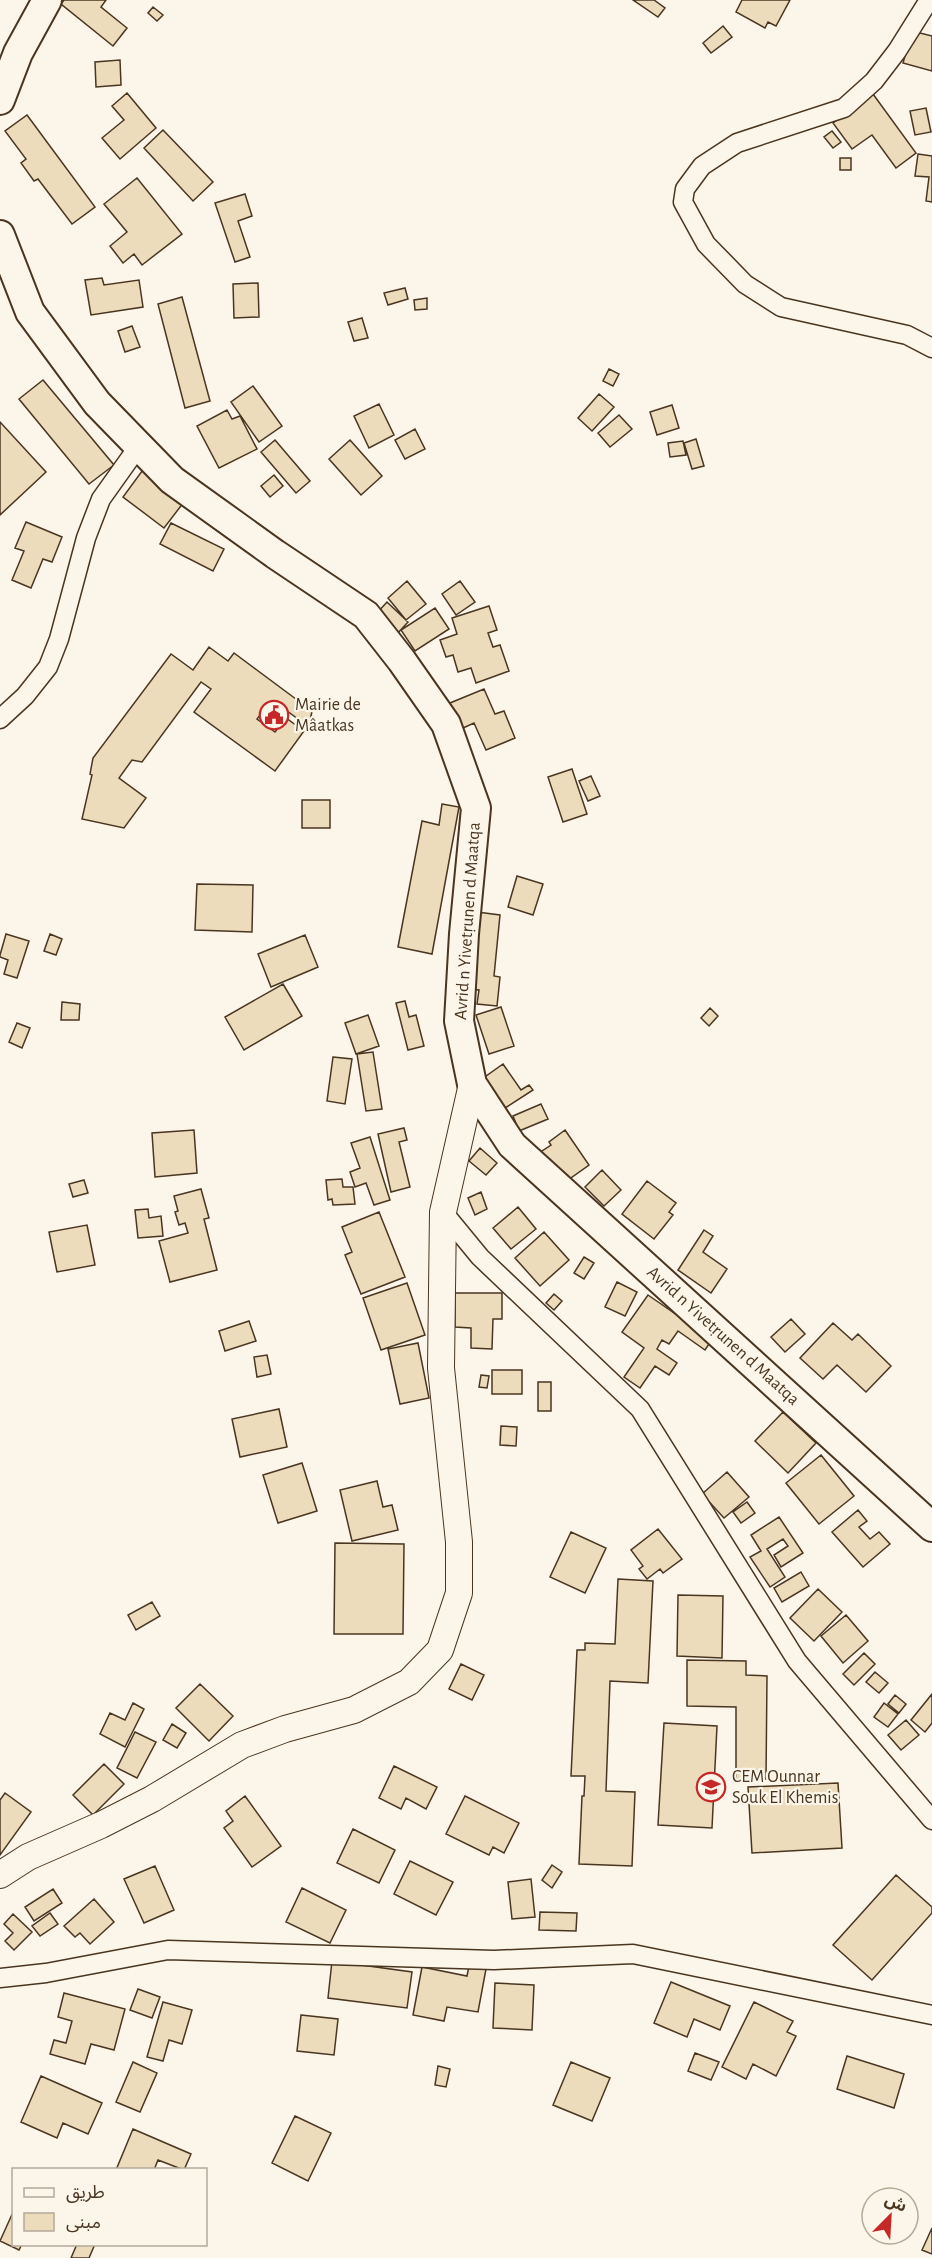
<svg xmlns="http://www.w3.org/2000/svg" width="932" height="2258" viewBox="0 0 932 2258" font-family="'Alegreya Sans','Noto Sans Arabic',sans-serif">
	<style>
		.building { fill: #ecdcbc; stroke: #4a3520; stroke-width: 1.5 }
		.lines { fill: none; stroke-linecap: round; stroke-linejoin: round }
		.street-casing { stroke: #4a3520; stroke-width: 21 }
		.secondary-casing { stroke: #4a3520; stroke-width: 28 }
		.primary-casing { stroke: #4a3520; stroke-width: 32 }
		.street { stroke: #fbf6e9; stroke-width: 18 }
		.secondary { stroke: #fbf6e9; stroke-width: 26 }
		.primary { stroke: #fbf6e9; stroke-width: 28 }
		.labels { text-anchor: middle; dominant-baseline: central; stroke-width: 4.5; stroke-linejoin: round; paint-order: stroke }
		.poi-label { font-size: 18px; fill: #4a3520; stroke: #fbf6e9; text-anchor: start }
		.street-label { font-size: 18px; fill: #4a3520; stroke: #fbf6e9 }
	</style>
	<rect width="100%" height="100%" fill="#fbf6e9"/>
	<path class="building" d="M64,0h42l-5,7 26,21 -14,18 -52,-42z
		M633,0h21l11,8 -7,9z
		M742,0h48l-14,26 -8,-4 -3,6 -29,-16z
		M153,7l10,8 -6,6 -9,-8z
		M723,26l9,11 -21,16 -8,-10z
		M912,31l20,5v35l-29,-8z
		M120,60l1,25 -25,2 -1,-25z
		M127,93l29,35 -36,31 -18,-21 22,-18 -12,-14z
		M873,94l43,59 -20,15 -24,-33 -20,14 -19,-26z
		M926,108l5,24 -16,3 -5,-24z
		M27,115l68,92 -23,17 -34,-45 -4,2 -13,-18 5,-4 -21,-28z
		M163,130l50,52 -20,19 -49,-53z
		M832,131l9,11 -8,6 -9,-11z
		M918,154l14,2v46l-6,-1 3,-24 -14,-1z
		M840,158h11v12h-11z
		M137,178l45,56 -40,31 -8,-11 -11,9 -13,-17 17,-14 -23,-28z
		M245,194l7,22 -14,5 12,36 -15,5 -20,-59z
		M102,278l2,7 35,-5 4,27 -52,8 -6,-35z
		M258,283l1,34 -25,1 -1,-34z
		M405,288l3,11 -20,6 -4,-12z
		M182,297l28,104 -25,7 -27,-104z
		M427,298v11l-12,1 -1,-10z
		M362,318l6,20 -14,3 -6,-19z
		M132,326l8,21 -15,5 -7,-21z
		M609,369l10,5 -6,12 -10,-5z
		M43,380l71,85 -25,19 -70,-85z
		M253,386l29,40 -23,16 -28,-40z
		M599,394l15,13 -22,24 -14,-13z
		M379,404l15,31 -25,13 -15,-32z
		M672,405l7,23 -22,7 -7,-23z
		M227,410l5,9 8,-3 17,33 -38,19 -22,-42z
		M619,415l13,14 -22,18 -12,-14z
		M0,422l46,50 -46,43z
		M415,429l10,20 -20,10 -10,-19z
		M696,439l8,27 -12,3 -8,-26z
		M275,440l35,41 -14,12 -35,-41z
		M350,440l32,36 -21,19 -32,-36z
		M683,441l3,14 -16,2 -2,-14z
		M145,467l42,31 -23,30 -41,-31z
		M274,475l9,11 -13,11 -9,-11z
		M26,522l36,15 -10,25 -9,-3 -12,29 -19,-8 12,-29 -9,-3z
		M171,523l53,26 -11,22 -53,-27z
		M407,581l19,23 -20,16 -18,-22z
		M460,581l15,21 -19,13 -14,-21z
		M387,602l21,20 -11,12 -21,-20z
		M489,606l8,24 -9,3 5,14 7,-2 9,26 -33,12 -5,-15 -13,4 -5,-17 -7,2 -6,-17 17,-6 -5,-16z
		M435,608l14,21 -34,22 -14,-21z
		M209,647l19,14 6,-8 78,58 -3,16 -22,-16 -21,-4 -9,12 18,13 11,-14 18,13 -29,40 -81,-59 17,-23 -10,-7 -59,80 -10,-2 -13,18 27,20 -22,30 -42,-9 10,-44 -2,-1 3,-16 78,-104 22,16z
		M484,689l11,25 9,-3 11,27 -29,12 -12,-27 -13,6 -11,-26z
		M572,769l15,45 -24,8 -15,-45z
		M591,776l9,20 -12,5 -9,-20z
		M302,800h28v28h-28z
		M442,804l17,3 -27,147 -34,-7 24,-126 17,4z
		M517,876l26,8 -10,31 -25,-8z
		M197,884l56,1 -1,47 -57,-2z
		M477,912l23,3 -6,61 6,1 -3,29 -20,-2 2,-14 -10,-1z
		M6,934l23,7 -12,37 -13,-4 4,-14 -8,-3v-2z
		M50,934l12,5 -6,16 -12,-4z
		M305,935l13,32 -47,20 -13,-33z
		M283,984l19,32 -58,34 -19,-33z
		M405,1001l4,16 7,-2 8,31 -16,4 -12,-47z
		M62,1002l18,2 -1,16h-18z
		M501,1007l13,39 -25,8 -13,-39z
		M710,1008l8,8 -9,10 -8,-8z
		M368,1015l11,31 -23,8 -11,-31z
		M17,1023l13,5 -8,20 -13,-6z
		M373,1052l9,57 -16,2 -9,-57z
		M333,1057l19,2 -7,45 -18,-3z
		M503,1064l18,26 8,-5 4,5 -31,20 -20,-31z
		M541,1104l7,15 -29,12 -6,-15z
		M404,1128l3,12 -8,2 11,45 -19,5 -13,-58z
		M194,1130l3,43 -42,4 -3,-44z
		M565,1130l24,35 -28,20 -22,-32 12,-8 -2,-3z
		M370,1137l20,63 -16,5 -8,-22 -11,4 -5,-15 10,-4 -9,-25z
		M480,1148l17,15 -11,12 -17,-14z
		M602,1170l19,20 -17,16 -19,-19z
		M342,1179l1,8h10l2,17 -22,1 -1,-6 -4,1 -2,-20z
		M84,1180l4,13 -15,4 -4,-13z
		M647,1181l29,22 -7,9 4,3 -19,24 -32,-25z
		M201,1189l8,29 -5,1 13,51 -47,12 -11,-41 29,-8 -3,-10 -6,2 -4,-13 3,-1 -4,-15z
		M481,1192l6,17 -12,6 -7,-17z
		M518,1207l18,22 -25,20 -18,-21z
		M148,1209l1,9 12,-2 2,20 -25,2 -3,-28z
		M379,1212l26,65 -44,17 -16,-39 7,-3 -10,-25z
		M87,1225l8,40 -38,7 -8,-40z
		M704,1230l9,6 -10,16 24,17 -16,24 -33,-23z
		M544,1232l25,28 -29,26 -25,-28z
		M584,1257l10,6 -10,16 -10,-6z
		M617,1282l20,10 -12,24 -20,-9z
		M407,1283l18,52 -44,15 -18,-52z
		M455,1293h47v26h-9l-1,30 -21,-1v-20l-16,-1z
		M554,1294l8,7 -8,9 -8,-7z
		M648,1295l29,20 3,-4 35,24 -10,15 -27,-19 -9,13 -7,-4 -5,9 20,14 -8,12 -14,-9 -15,22 -16,-11 20,-29 -22,-16z
		M791,1319l14,15 -20,18 -14,-15z
		M249,1321l7,20 -31,10 -6,-20z
		M833,1323l19,17 6,-6 33,32 -25,26 -29,-27 -14,14 -23,-21z
		M418,1343l11,55 -29,6 -12,-55z
		M267,1355l4,19 -14,3 -3,-20z
		M492,1370h30v24h-30z
		M481,1375l8,1 -2,12 -8,-1z
		M538,1382h13v29h-13z
		M279,1409l8,38 -47,10 -8,-38z
		M783,1412l33,31 -28,30 -33,-32z
		M501,1426l16,1 -1,19 -16,-1z
		M821,1455l33,41 -35,28 -33,-41z
		M302,1463l15,48 -39,12 -15,-48z
		M727,1472l22,25 -25,21 -22,-24z
		M377,1481l6,26 9,-2 6,25 -46,11 -12,-51z
		M747,1502l8,11 -14,10 -8,-11z
		M858,1510l9,11 -8,6 11,12 9,-7 11,12 -27,23 -31,-35z
		M779,1517l24,36 -22,14 -7,-12 14,-9 -5,-7 -16,10 18,28 -15,10 -20,-30 11,-6 -10,-16z
		M658,1529l24,30 -19,14 -3,-4 -13,10 -8,-10 4,-3 -12,-16z
		M571,1532l35,16 -21,45 -35,-16z
		M335,1543l69,1 -1,90h-69z
		M801,1572l8,14 -27,16 -8,-14z
		M618,1579l35,2 -5,102 -38,-2 -4,110 29,1 -3,74 -53,-2 3,-68h2l1,-20h-14l6,-126h8v-7l30,1z
		M818,1589l24,23 -28,29 -24,-23z
		M678,1595l45,1 -1,62 -45,-2z
		M152,1602l8,14 -24,14 -8,-15z
		M846,1615l22,26 -25,22 -22,-27z
		M864,1653l11,11 -21,21 -11,-11z
		M687,1660l59,1v14l21,1 -1,103h-30v-72l-49,-1z
		M461,1664l23,11 -12,25 -23,-11z
		M875,1672l13,11 -9,10 -13,-11z
		M200,1684l33,32 -24,25 -33,-33z
		M932,1694v29l-7,9 -14,-12z
		M895,1695l11,9 -7,9 -11,-9z
		M133,1703l11,6 -19,38 -25,-13 10,-21 15,7z
		M884,1703l14,11 -10,13 -14,-10z
		M906,1720l13,15 -18,15 -13,-15z
		M664,1723l53,3 -5,102 -54,-3z
		M172,1724l14,9 -9,15 -14,-8z
		M135,1732l21,10 -19,36 -20,-10z
		M104,1764l20,20 -31,31 -20,-20z
		M394,1766l43,21 -11,22 -20,-11 -5,11 -22,-11z
		M838,1783l4,65 -90,5 -4,-66z
		M5,1793l26,19 -31,43v-55z
		M245,1796l36,50 -29,21 -28,-39 9,-7 -7,-10z
		M465,1796l54,27 -15,30 -11,-6 -4,8 -43,-21z
		M353,1829l42,21 -16,33 -42,-20z
		M410,1861l43,21 -17,33 -42,-21z
		M552,1865l10,7 -10,16 -10,-8z
		M155,1866l19,44 -30,13 -20,-44z
		M896,1875l36,32v6l-60,67 -39,-35z
		M531,1879l4,38 -23,2 -4,-37z
		M302,1888l44,22 -16,33 -44,-21z
		M53,1889l9,14 -28,18 -9,-14z
		M94,1899l20,23 -24,22 -10,-11 -5,4 -11,-11z
		M540,1912l37,1 -1,18 -37,-1z
		M50,1913l8,11 -18,12 -8,-10z
		M13,1914l19,18 -18,18 -9,-9 8,-8 -9,-9z
		M332,1961l80,11 -5,36 -79,-10z
		M469,1966l17,3 -8,43 -31,-5 -3,14 -31,-6 9,-48 45,9z
		M671,1982l59,24 -10,24 -26,-11 -7,18 -33,-14z
		M495,1983l39,2 -2,45 -39,-2z
		M138,1989l22,8 -8,21 -22,-8z
		M64,1993l61,16 -11,41 -23,-6 -6,20 -35,-10 4,-14 12,3 6,-22 -14,-4z
		M163,2002l29,8 -10,34 -13,-4 -6,21 -16,-4z
		M754,2002l39,19 -6,11 9,4 -20,40 -23,-12 -7,15 -24,-12z
		M301,2015l37,4 -4,36 -37,-4z
		M695,2053l24,9 -8,18 -23,-9z
		M847,2056l57,18 -10,34 -57,-19z
		M133,2062l24,11 -17,39 -24,-10z
		M571,2062l39,16 -18,43 -39,-16z
		M438,2066l12,3 -4,18 -11,-2z
		M41,2076l61,27 -14,31 -25,-11 -6,15 -36,-16z
		M295,2116l36,17 -23,48 -36,-18z
		M133,2129l58,25 -7,16 -26,-10 -4,10h-38z
		M14,2210v34h8l-3,6 -19,-9z
		M932,2228v26l-10,-4z
		M77,2244h18l-6,14h-18z"/>
	<g class="lines">
		<g class="street-casing">
			<path id="street" d="M929,0l-32,51 -23,30 -30,27 -107,35 -35,23 -17,23 -2,13 23,42 39,40 36,23 126,28 25,13
				M0,719l25,-23 23,-29 11,-28 27,-101 15,-39 37,-52
				M443,1212l37,45 160,152 157,252 135,159
				M0,1978l46,-5 122,-23 326,10 139,-6 299,61"/>
		</g>
		<g class="secondary-casing">
			<path id="secondary" d="M0,1875l28,-18 73,-32 51,-26 90,-54 43,-16 69,-19 55,-28 31,-32 19,-57v-51l-18,-174 2,-156 29,-128"/>
		</g>
		<g class="primary-casing">
			<path id="primary" d="M0,100l18,-47 29,-53
				M0,235l30,77 67,91 75,77 103,74 91,61 36,46 44,63 30,84 -12,126 -5,87 13,63 40,61 420,382"/>
		</g>
		<use href="#street" class="street"/>
		<use href="#secondary" class="secondary"/>
		<use href="#primary" class="primary"/>
	</g>
	<defs>
		<g id="civic-ring" transform="scale(1.5)"><circle r="9.5" fill="#fbf6e9" stroke="#c62828" stroke-width="1.5"/><path d="M-.6-6.5H3V-4.5H.6V-3L4-1V1h2V6H-6V1h2V-1L-.6-3ZM-1.2 2.5V6h2.4V2.5Z" fill="#c62828"/></g>
		<g id="school-ring" transform="scale(1.5)"><circle r="9.5" fill="#fbf6e9" stroke="#c62828" stroke-width="1.5"/><path d="M0-5L7-2L0 1L-7-2ZM-4 1L0 2.5L4 1V4Q0 6-4 4Z" fill="#c62828"/></g>
	</defs>
	<g fill-rule="evenodd">
		<use href="#civic-ring" x="274" y="715"/>
		<use href="#school-ring" x="711" y="1787"/>
	</g>
	<g class="labels">
		<g class="poi-label">
			<text x="295" y="705">Mairie de<tspan x="295" dy="21">Mâatkas</tspan></text>
			<text x="732" y="1777">CEM Ounnar<tspan x="732" dy="21">Souk El Khemis</tspan></text>
		</g>
		<g class="street-label">
			<text transform="translate(468 921) rotate(-86)">Avrid n Yivetṛunen d Maatqa</text>
			<text transform="translate(723 1336) rotate(42)">Avrid n Yivetṛunen d Maatqa</text>
		</g>
	</g>
	<rect x="12" y="2168" width="195" height="78" fill="#fbf6e9" stroke="#b4a999" stroke-width="1.5"/>
	<rect x="24" y="2188" width="30" height="9" fill="#fbf6e9" stroke="#b4a999" stroke-width="1.5"/>
	<text x="66" y="2198" font-size="18" fill="#4a3520">طريق</text>
	<rect x="24" y="2213" width="30" height="18" fill="#ecdcbc" stroke="#b4a999" stroke-width="1.5"/>
	<text x="66" y="2228" font-size="18" fill="#4a3520">مبنى</text>
	<g transform="translate(890 2216) rotate(24)"><circle r="28" fill="#fbf6e9" stroke="#b4a999" stroke-width="1.5"/>
	<path d="M0-4.5L10 22L0 15L-10 22Z" fill="#c62828"/>
	<text y="-9" font-size="16" font-weight="bold" text-anchor="middle" fill="#4a3520">ش</text>
	</g>
</svg>
